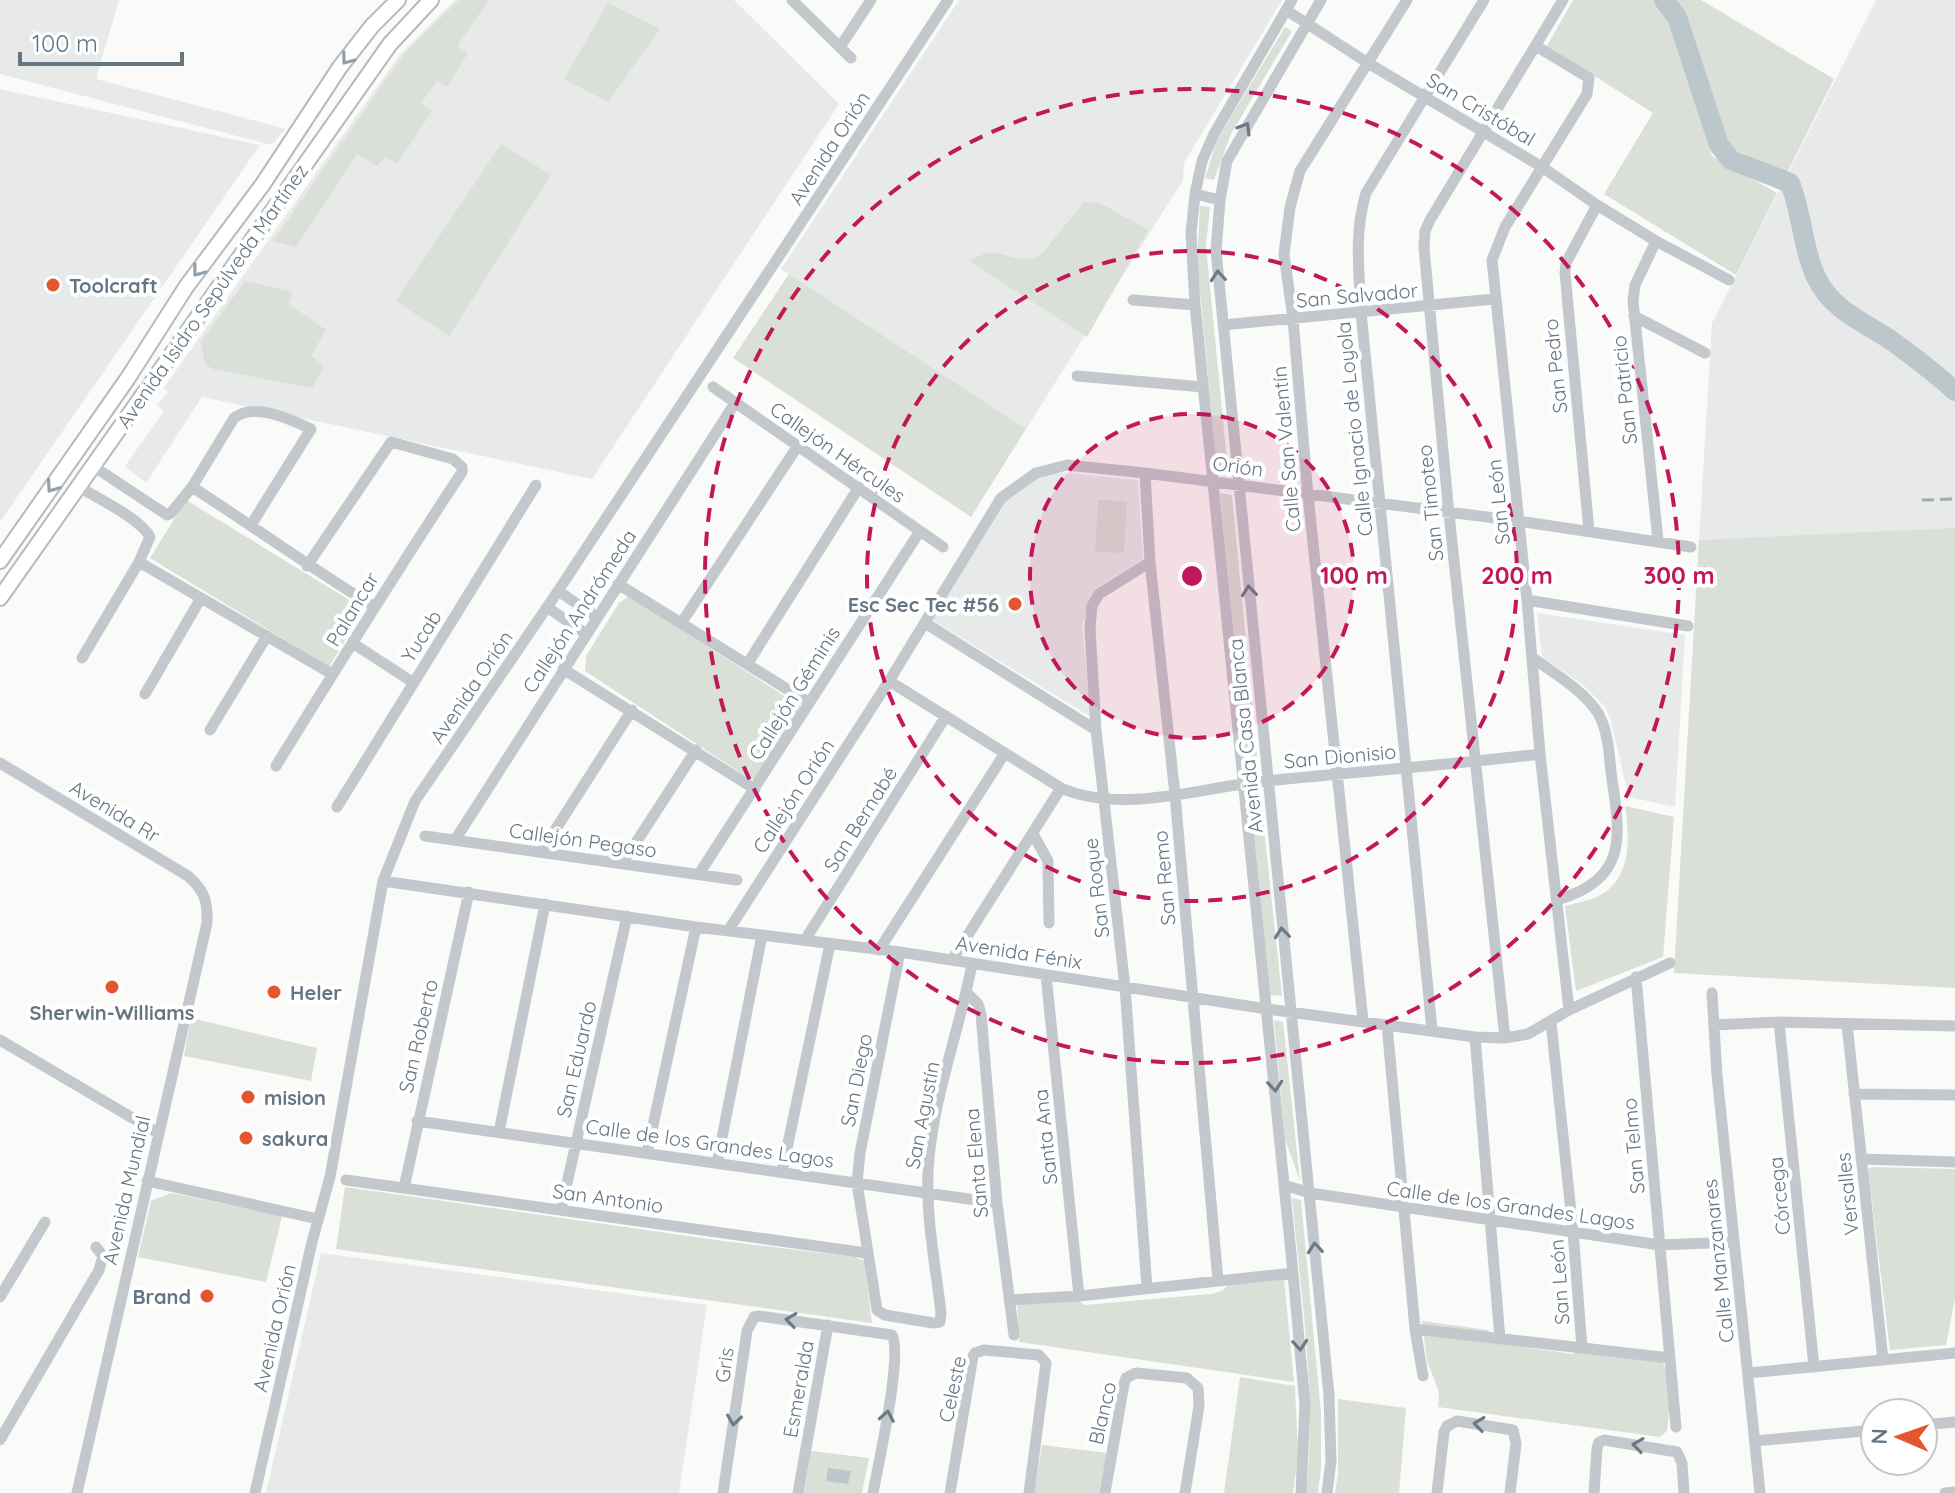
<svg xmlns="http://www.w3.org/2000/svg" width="1955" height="1493" viewBox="0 0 1955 1493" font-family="Quicksand,sans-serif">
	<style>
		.built { fill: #e8e9e9 }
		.green { fill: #dadfd7 }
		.water { fill: #bbc7cb }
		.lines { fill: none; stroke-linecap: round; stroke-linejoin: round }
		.river { stroke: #bbc7cb; stroke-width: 20 }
		.major-casing { stroke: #b5babe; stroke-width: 18 }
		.minor { stroke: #c3c8cc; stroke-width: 11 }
		.major { stroke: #fff; stroke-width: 14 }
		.rail { stroke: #a2aab0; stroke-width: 3; stroke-dasharray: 12 6; stroke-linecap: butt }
		.oneway { stroke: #939fa8 }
		.oneway2 { stroke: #6a7a87 }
		.ring { fill: none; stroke: #c2185b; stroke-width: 4; stroke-dasharray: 14 10 }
		.poi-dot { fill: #e4572e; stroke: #fff; stroke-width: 3 }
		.labels { text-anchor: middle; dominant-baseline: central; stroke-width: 8; stroke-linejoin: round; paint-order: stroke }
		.street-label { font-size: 20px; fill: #657683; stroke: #fff }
		.poi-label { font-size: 20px; font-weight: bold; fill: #657683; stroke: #fff; text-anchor: start }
		.centre { fill: #c2185b; stroke: #fff; stroke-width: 4 }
		.ring-label { font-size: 24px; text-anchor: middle; font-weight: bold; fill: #c2185b; stroke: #fff; stroke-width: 8; stroke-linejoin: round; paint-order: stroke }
	</style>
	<rect width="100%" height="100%" fill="#fafaf8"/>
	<path class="built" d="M0,0h119l-23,79 190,50 -15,16 -271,-71z
		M455,0h279l105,104 -247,375 -390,-82 -56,86 -21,-17 39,-55 -7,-6 12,-14 -6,-2 238,-336z
		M959,0h323l-98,163 -1,17 -157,249 -245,-160z
		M1876,0h79v531l-256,9 13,-217z
		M0,89l260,56 -260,377z
		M1047,471l91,9 5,79 -48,30 -13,36 9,92 -159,-97 70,-121z
		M1537,613l148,22 -10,172 -46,-10 -19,-79 -5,-11 -22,-22 -41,-28z
		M321,1253l386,52 -28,188h-413z"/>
	<path class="green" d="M459,0h30l-32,46 11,7 -21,34 -10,-6 -16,22 11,8 -35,53 -12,-7 -8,9 -20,-12 -61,93 -23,-6 131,-187z
		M1573,0h83l19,27 37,129 65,37 -41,82 -132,-81 49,-81 -106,-67z
		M1675,0h26l133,79 -48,96 -59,-29z
		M608,3l52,26 -52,73 -44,-23z
		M1285,27l7,4 -61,103 -17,46 -9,-2 12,-38z
		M501,144l50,31 -102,161 -53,-35z
		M1084,202l16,1 48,27 -61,107 -118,-76c5,-2 13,-7 19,-8 17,-2 31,12 53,2z
		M1200,206l10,1 -4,39 22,225 -11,-1 -20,-209z
		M789,274l237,155 -55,88 -238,-159z
		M245,281l48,11 -4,12 37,26 -15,26 13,11 -12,21 -99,-19 -8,-5 -4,-22z
		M1220,493l12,2 27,281 -11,1z
		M186,500l178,109 -35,58 -179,-109z
		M1098,500l29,1 -3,52 -29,-1z
		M1955,528v460l-281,-15 25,-433z
		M629,596l171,110v5l-46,68h-4l-165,-108 1,-15 33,-53z
		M1260,792l22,204 -12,-1 -20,-202z
		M1625,806l49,11 -11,140 -87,34 -11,-85c10,-3 22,-5 31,-9 36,-15 34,-59 29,-91z
		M191,1018l126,30 -6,33 -127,-25z
		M1274,1020l9,2 17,159 -15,-42z
		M1872,1167l83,2v130l-9,46 -56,5 -22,-181z
		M345,1187l378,54 132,16 9,4 8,62 -536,-74z
		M171,1193l111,23 -16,66 -128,-25 13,-56z
		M1292,1198l9,2 20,213v55l-3,25h-12c11,-97 -5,-198 -14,-295z
		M1284,1279l10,103 -275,-40 -2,-39 60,-4 7,6 127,-11 11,-3 9,-9z
		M1422,1321l66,9 13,14 72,10 13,-10 70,8c19,25 14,49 11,79l-7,6 -222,-30 1,-15 -12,-31z
		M1240,1377l55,9 3,71 -5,36h-69z
		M1338,1399l68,9 -7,85h-64l3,-19z
		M1042,1445l65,8 -8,40h-65z
		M811,1451l58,7 -7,35h-58z"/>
	<path class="water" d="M828,1468l23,3 -3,13 -22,-3z"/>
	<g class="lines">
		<path class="river" d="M1664,0l13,17 42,128 12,15 59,23c12,30 13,68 27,96 16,32 47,43 75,62 22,16 43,32 63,50"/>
		<g class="major-casing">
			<path id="major" d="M0,561l128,-183 58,-91 77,-103 77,-117 32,-41 26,-26
				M0,598l390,-554 41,-44"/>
		</g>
		<path class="minor" d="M792,0l59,58
			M1292,0l-78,134 -12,27 -7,33 -4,39 4,72 98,968 12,132 -4,88
			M1321,0l-94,161 -7,39 -4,51 113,1144 2,66 -4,32
			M1286,10l82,53 174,104 55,38 59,36 73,39
			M1536,46l53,32 -2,16 -82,133 -13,33 35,340 13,154 29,256
			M840,47l31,-47
			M1195,194l25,6
			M1656,241l-21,44 -2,16 25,239
			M1133,300l62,5
			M1634,316l71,37
			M1223,325l271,-26
			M1077,376l126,11
			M713,387l230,160
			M93,466l74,49 4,-2 21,-26 42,-69c20,-16 56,1 77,11l-60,96
			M1145,473l5,89 25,233 43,486
			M79,487c18,11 62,32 71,50l-11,25 -57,96
			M192,487c61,39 119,81 181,119
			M1589,531l-24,-258 1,-10 31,-58
			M139,562l193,112
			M618,584l190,118
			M558,591l39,26
			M1527,600l161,26
			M547,607l39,27
			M682,622l115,-175
			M925,623l171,107
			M354,644l60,39
			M1533,658c22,16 50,32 65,55 10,18 11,39 13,59 9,63 19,106 -54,128
			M748,663l111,-176
			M563,669l192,120
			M889,681l172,107c62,27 140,-1 205,-7 91,-9 183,-16 274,-27
			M145,694l56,-96
			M210,730l57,-94
			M0,763l188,113c16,14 20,25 19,47l-130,570
			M276,766c61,-99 122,-197 186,-294v-5l-9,-8 -62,-17 -84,124
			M337,807l199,-322
			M1033,834l15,27 1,62
			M425,836l312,44
			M455,840l280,-437
			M541,852l91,-142
			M622,864l74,-114
			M699,874l221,-343
			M383,881l313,46 204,25 367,57 208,28 30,1 23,-4 41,-24 101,-47
			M728,931l161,-250 112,-183 35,-25 31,-8 78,8 373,48 173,26
			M805,940l141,-224
			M879,950l126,-197
			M900,952l-40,201 -3,30 20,127 8,5 48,8 7,-1 1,-9c-5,-45 -15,-94 -13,-140 3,-70 31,-140 44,-209
			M952,960l109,-172
			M1046,975l33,321
			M1636,977l40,450
			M967,993l11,11 3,10 16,189 17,132
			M1712,993l5,82 43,418
			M1363,1021l-55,-526 -15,-176 -9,-65 6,-47 10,-36 107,-171
			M1551,1022l22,209 9,117
			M1779,1022l35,345
			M1847,1024l36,336
			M1387,1025l28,304 8,47
			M1714,1025l65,-3 176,4
			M1432,1030l-71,-718c-2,-41 -7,-80 5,-119l118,-193
			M1475,1037l25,302
			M1505,1038l-56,-524 -25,-266 1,-17 5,-11 133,-220
			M0,1040l158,93
			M1854,1094l101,1
			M417,1121l580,82
			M499,1132l46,-228
			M647,1153l49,-226
			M1861,1159l94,3
			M717,1163l45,-228
			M782,1172l48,-228
			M346,1180l520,73
			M147,1181l171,38
			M1284,1185l26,8 350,52 74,-3
			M404,1188l65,-296
			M561,1210l66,-294
			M1147,1288l-22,-301 -29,-257 -6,-101 2,-23 7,-12 51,-32
			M0,1297l45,-75
			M1009,1300l70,-4 214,-23
			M1415,1329l255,29
			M1748,1373l207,-20
			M1923,1425l32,-3
			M0,1440l99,-170 4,-14 -7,-9
			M1755,1441l120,-11
			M255,1493l57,-251 18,-65 53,-296 32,-80 143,-210 390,-591
			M723,1493l24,-162 7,-14 5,-1 133,19c11,20 -14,130 -19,158
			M798,1493l30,-168
			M950,1493l23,-137 2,-3 9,-3 55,5 7,8 -17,130
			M1105,1493l19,-109 2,-6 10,-5 51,5 11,10 1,18 -14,87
			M1437,1493l7,-61 3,-6 10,-5 56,9 3,14 -6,49
			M1594,1493l3,-45 2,-6 5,-2 73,12 5,11 2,30
			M1945,1493l10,-1"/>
		<use href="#major" class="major"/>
		<path class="rail" d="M1922,500l33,-1"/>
	</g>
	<defs><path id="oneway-chevron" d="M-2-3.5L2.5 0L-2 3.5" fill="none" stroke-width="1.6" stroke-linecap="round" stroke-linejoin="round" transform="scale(2)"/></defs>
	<g class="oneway">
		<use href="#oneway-chevron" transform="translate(347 59) rotate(127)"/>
		<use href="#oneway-chevron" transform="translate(198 271) rotate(127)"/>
		<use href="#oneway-chevron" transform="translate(52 487) rotate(125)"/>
	</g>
	<g class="oneway2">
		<use href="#oneway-chevron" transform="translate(1245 128) rotate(-59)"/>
		<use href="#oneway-chevron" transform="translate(1218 276) rotate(-95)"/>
		<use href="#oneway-chevron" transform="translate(1249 591) rotate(-96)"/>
		<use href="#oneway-chevron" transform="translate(1282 933) rotate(-96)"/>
		<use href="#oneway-chevron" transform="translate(1275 1086) rotate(85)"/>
		<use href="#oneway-chevron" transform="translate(1315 1248) rotate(-95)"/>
		<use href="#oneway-chevron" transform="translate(791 1320) rotate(-173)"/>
		<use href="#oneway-chevron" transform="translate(1300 1345) rotate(85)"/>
		<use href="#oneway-chevron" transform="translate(887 1416) rotate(-80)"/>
		<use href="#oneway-chevron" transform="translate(734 1420) rotate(98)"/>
		<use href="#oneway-chevron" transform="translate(1479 1424) rotate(-173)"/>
		<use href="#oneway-chevron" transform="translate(1638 1445) rotate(-172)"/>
	</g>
	<circle cx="1192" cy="576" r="162" fill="#c2185b" fill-opacity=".12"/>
	<g class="ring">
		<circle cx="1192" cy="576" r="162"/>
		<circle cx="1192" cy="576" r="325"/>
		<circle cx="1192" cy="576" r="487"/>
	</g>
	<g class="poi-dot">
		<circle cx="53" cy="285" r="8"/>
		<circle cx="1015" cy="604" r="8"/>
		<circle cx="112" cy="987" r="8"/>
		<circle cx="274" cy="992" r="8"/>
		<circle cx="248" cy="1097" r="8"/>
		<circle cx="246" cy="1138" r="8"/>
		<circle cx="207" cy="1296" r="8"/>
	</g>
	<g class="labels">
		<g class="street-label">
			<text transform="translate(1481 109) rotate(31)">San Cristóbal</text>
			<text transform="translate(829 148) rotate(-57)">Avenida Orión</text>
			<text transform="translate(1357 295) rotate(-5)">San Salvador</text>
			<text transform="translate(212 296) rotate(-55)">Avenida Isidro Sepúlveda Martínez</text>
			<text transform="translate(1555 366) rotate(-96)">San Pedro</text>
			<text transform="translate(1624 390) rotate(-96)">San Patricio</text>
			<text transform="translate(1354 429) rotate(-96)">Calle Ignacio de Loyola</text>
			<text transform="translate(1286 449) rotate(-95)">Calle San Valentín</text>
			<text transform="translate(838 452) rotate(35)">Callejón Hércules</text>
			<text transform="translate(1238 466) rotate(8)">Orión</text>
			<text transform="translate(1498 502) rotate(-96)">San León</text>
			<text transform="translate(1430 503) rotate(-96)">San Timoteo</text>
			<text transform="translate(352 609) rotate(-59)">Palancar</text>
			<text transform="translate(579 611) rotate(-57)">Callejón Andrómeda</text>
			<text transform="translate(421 636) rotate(-58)">Yucab</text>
			<text transform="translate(471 687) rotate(-56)">Avenida Orión</text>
			<text transform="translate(794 693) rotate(-58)">Callejón Géminis</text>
			<text transform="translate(1245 736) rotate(-96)">Avenida Casa Blanca</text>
			<text transform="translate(1340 756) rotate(-5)">San Dionisio</text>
			<text transform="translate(793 796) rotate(-57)">Callejón Orión</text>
			<text transform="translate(115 811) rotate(31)">Avenida Rr</text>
			<text transform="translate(860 819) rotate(-58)">San Bernabé</text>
			<text transform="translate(583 840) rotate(8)">Callejón Pegaso</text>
			<text transform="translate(1164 878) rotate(-95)">San Remo</text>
			<text transform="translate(1096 888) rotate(-97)">San Roque</text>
			<text transform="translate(1019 952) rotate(9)">Avenida Fénix</text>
			<text transform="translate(418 1036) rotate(-77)">San Roberto</text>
			<text transform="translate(576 1059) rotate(-77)">San Eduardo</text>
			<text transform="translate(856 1080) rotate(-79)">San Diego</text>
			<text transform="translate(922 1115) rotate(-79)">San Agustín</text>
			<text transform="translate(1045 1137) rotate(-96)">Santa Ana</text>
			<text transform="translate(710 1143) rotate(8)">Calle de los Grandes Lagos</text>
			<text transform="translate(1633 1146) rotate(-95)">San Telmo</text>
			<text transform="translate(976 1163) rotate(-95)">Santa Elena</text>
			<text transform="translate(126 1190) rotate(-77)">Avenida Mundial</text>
			<text transform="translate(1847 1194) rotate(-96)">Versalles</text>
			<text transform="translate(1779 1196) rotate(-96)">Córcega</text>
			<text transform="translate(608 1198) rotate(8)">San Antonio</text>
			<text transform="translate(1511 1205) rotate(8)">Calle de los Grandes Lagos</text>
			<text transform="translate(1718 1261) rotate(-96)">Calle Manzanares</text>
			<text transform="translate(1559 1282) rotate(-94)">San León</text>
			<text transform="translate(274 1328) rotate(-77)">Avenida Orión</text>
			<text transform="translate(724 1365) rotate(-82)">Gris</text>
			<text transform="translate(798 1389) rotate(-80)">Esmeralda</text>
			<text transform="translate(952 1389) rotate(-78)">Celeste</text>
			<text transform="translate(1102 1413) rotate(-77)">Blanco</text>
		</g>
		<g class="poi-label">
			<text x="69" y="285">Toolcraft</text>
			<text x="999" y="604" text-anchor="end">Esc Sec Tec #56</text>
			<text x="290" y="992">Heler</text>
			<text x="112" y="1012" text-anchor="middle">Sherwin-Williams</text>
			<text x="264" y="1097">mision</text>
			<text x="262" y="1138">sakura</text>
			<text x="191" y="1296" text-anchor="end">Brand</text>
		</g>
	</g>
	<circle cx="1192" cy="576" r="12" class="centre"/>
	<g class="ring-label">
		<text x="1354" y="584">100 m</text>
		<text x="1517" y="584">200 m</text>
		<text x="1679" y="584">300 m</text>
	</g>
	<g transform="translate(1899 1437) rotate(272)"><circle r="38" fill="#ffffff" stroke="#c1c8cd" stroke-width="2"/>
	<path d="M0-6L14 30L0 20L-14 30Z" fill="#e4572e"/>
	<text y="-12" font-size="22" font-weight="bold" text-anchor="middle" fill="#657683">N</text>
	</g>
	<path d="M20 52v12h162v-12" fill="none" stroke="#657683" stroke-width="4"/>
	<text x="32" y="52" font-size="24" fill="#657683" stroke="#ffffff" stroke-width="6" paint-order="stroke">100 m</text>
</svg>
